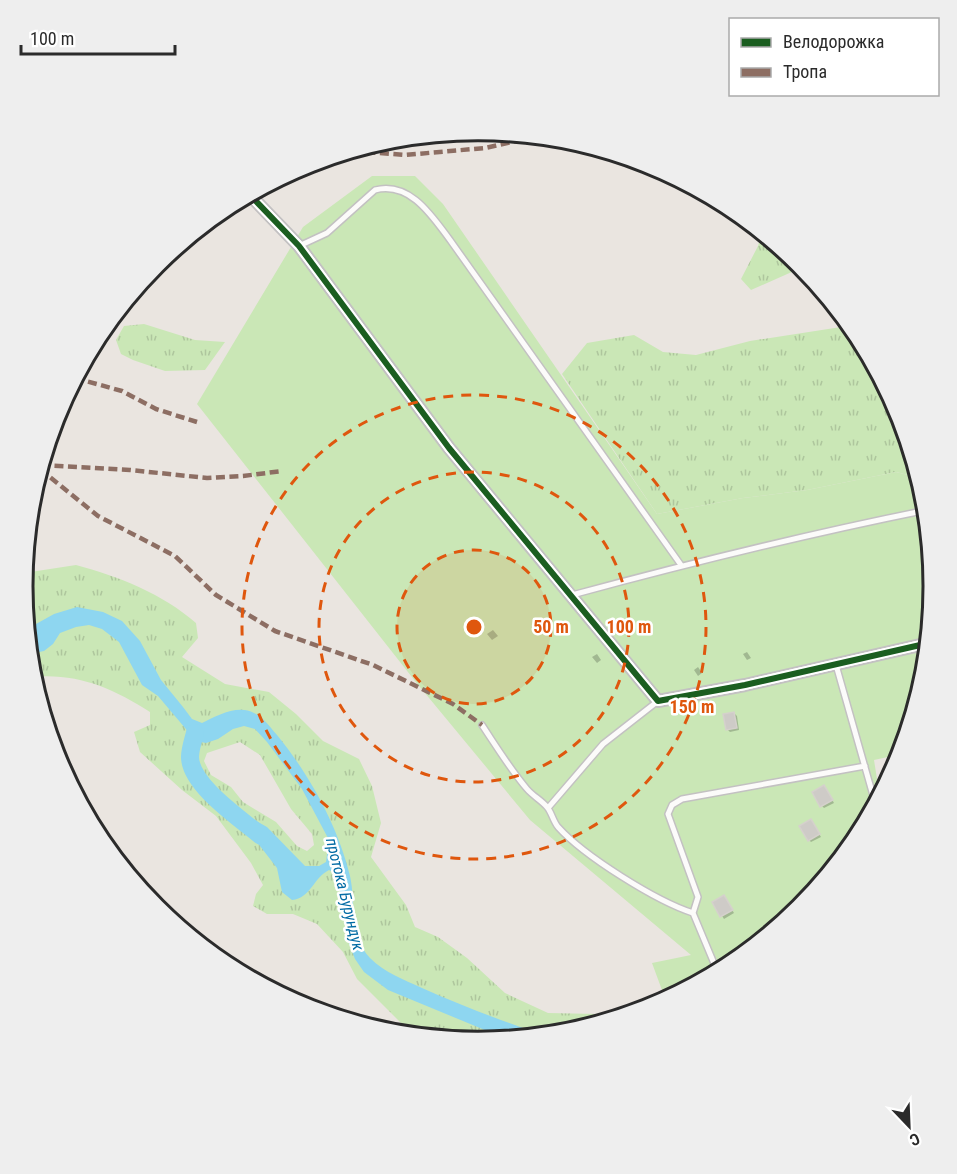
<svg xmlns="http://www.w3.org/2000/svg" width="957" height="1174" viewBox="0 0 957 1174" font-family="'Roboto Condensed',sans-serif">
	<style>
		.grass { fill: url(#grass-tufts); fill-rule: evenodd }
		.park { fill: #cae7b6 }
		.water { fill: #8ed6f0 }
		.shadow { fill: #0003 }
		.lines { fill: none; stroke-linecap: round; stroke-linejoin: round }
		.river { stroke: #8ed6f0; stroke-width: 18 }
		.building { fill: #cecbc7; stroke: #d5d1cc; stroke-width: 1.5 }
		.lane-casing { stroke: #c3c1c2; stroke-width: 8 }
		.street-casing { stroke: #c3c1c2; stroke-width: 14 }
		.lane { stroke: #fcfbfa; stroke-width: 5 }
		.street { stroke: #fcfbfa; stroke-width: 10 }
		.quiet { stroke: #8d6e63; stroke-width: 4.5; stroke-dasharray: 9 4.5; stroke-linecap: butt }
		.cycleway-casing { stroke: #fff; stroke-width: 10 }
		.cycleway { stroke: #1b5e20; stroke-width: 6 }
		.ring { fill: none; stroke: #df570e; stroke-width: 3; stroke-dasharray: 10 8 }
		.labels { text-anchor: middle; dominant-baseline: central; stroke-width: 5; stroke-linejoin: round; paint-order: stroke }
		.water-label { font-size: 16px; font-style: italic; fill: #046ca5; stroke: #fff }
		.rim { fill: none; stroke: #2b2b2b; stroke-width: 3 }
		.centre { fill: #df570e; stroke: #fff; stroke-width: 3 }
		.ring-label { font-size: 18px; text-anchor: middle; font-weight: bold; fill: #df570e; stroke: #fff; stroke-width: 5; stroke-linejoin: round; paint-order: stroke }
	</style>
	<defs>
		<pattern id="grass-tufts" width="24" height="20" patternUnits="userSpaceOnUse" patternTransform="scale(1.5)"><rect width="24" height="20" fill="#cae7b6"/><path d="M3 7l-1-3M5 7V3M7 7l1-3M15 17l-1-3M17 17v-4M19 17l1-3" fill="none" stroke="#aec69d"/></pattern>
	</defs>
	<rect width="100%" height="100%" fill="#eae5e0"/>
	<path class="grass" d="M762,232l41,35 -52,23 -10,-11 17,-33z
		M144,324l51,16 30,2 -20,28 -40,1 -32,-11 -12,-6 -5,-14 8,-14z
		M841,327l13,3 4,4 42,79 20,65 -24,-6 -89,18 -64,8 -86,16 -95,-140 25,-31 47,-8 29,17 33,3 54,-14z
		M76,565c42,11 87,29 120,58l2,15 -16,19 43,27 44,8 27,22 27,27 36,18 13,27 9,37 -10,34 35,48 9,22 23,10 29,21 38,35 43,20 50,1 25,3 -56,17 -89,9 -63,-6 -58,-58 -14,-27 -26,-28 -24,-10h-26l-14,-8 3,-12 7,-9 -12,-22 -35,-47 -34,-26 -42,-38 -6,-20 16,-7v-13c-38,-24 -72,-39 -118,-35l-9,-90 1,-14zM240,742l20,13 31,54 21,25 2,11 -7,6 -10,-5 -21,-24 -33,-20 -12,-15 -20,-12 -7,-14 3,-8z"/>
	<path class="park" d="M372,176h43l28,28 214,310 86,-16 64,-8 89,-18 24,6c18,60 16,135 6,197 -4,26 -16,53 -24,79l-28,6 6,38 -23,43 -56,69 -69,56 -66,35 -14,-38 39,-8 -161,-135 -115,-139 -218,-277 106,-177z"/>
	<path class="water" d="M77,607l26,5 19,9 18,20 21,39 22,27 9,12 10,4c14,-7 36,-19 52,-10 9,4 16,14 23,22 32,39 61,91 73,141 6,27 -1,60 20,82 15,15 33,21 52,30 40,18 81,33 123,48l-36,4 -121,-50 -24,-18 -9,-13 -8,-21 -8,-54 -4,-11 -6,-3c-16,8 -18,28 -37,30l-10,-8 -5,-24 -34,-44 2,-4 6,-2 16,9 38,39h14l7,-4 3,-22 -27,-51 -35,-47 -12,-13 -11,-3 -11,3 -15,10 -12,4 -10,-2 -38,-45 -16,-11 -23,-43 -17,-13 -13,-4 -13,2 -16,6 -7,11 -9,7 -15,3 -2,-25 27,-15z"/>
	<path class="shadow" d="M493,630l5,6 -6,4 -5,-6z
		M747,652l4,6 -4,2 -4,-6z
		M597,654l4,6 -4,3 -5,-6z
		M698,667l4,6 -4,3 -4,-6z
		M734,713l3,3 2,14 -9,2 -3,-3z
		M826,789l8,14 -10,5 -2,-2z
		M811,821l10,16 -10,5 -2,-2z
		M726,900l8,13 -10,6 -10,-16z
		M801,908v2l-8,6 -2,-2z"/>
	<g class="lines">
		<path class="river" d="M195,733c-2,8 -5,16 -5,24 0,28 51,62 71,79"/>
	</g>
	<path class="building" d="M734,712l3,16 -11,2 -3,-16z
		M824,785l9,15 -13,7 -8,-15z
		M811,819l9,15 -12,7 -9,-15z
		M844,855l1,1 -19,23 -5,-10z
		M724,895l9,15 -13,7 -8,-15z"/>
	<g class="lines">
		<g class="lane-casing">
			<path id="lane" d="M299,246l28,-13 48,-43c35,-9 57,26 75,50l231,325
				M572,595c118,-32 236,-61 355,-85
				M836,665l40,141
				M482,725c14,21 28,44 45,64 6,7 14,11 20,18 5,6 6,14 11,20 26,29 98,74 135,86l25,60
				M548,808l55,-64 55,-43
				M693,913l5,-16 -30,-83 4,-9 10,-6 183,-33"/>
		</g>
		<g class="street-casing">
			<path id="street" d="M250,195l49,51 150,202 209,253 87,-16 184,-42"/>
		</g>
		<use href="#lane" class="lane"/>
		<use href="#street" class="street"/>
		<path class="quiet" d="M353,151l52,4 80,-7 50,-11
			M75,378l47,13 34,18 41,13
			M41,465l89,5 77,8 36,-2 39,-5
			M40,469l58,47 77,40 41,39 59,36 98,34 80,39 29,21"/>
		<g class="cycleway-casing">
			<path id="cycleway" d="M250,195l49,51 150,202 209,253 87,-16 184,-42"/>
		</g>
		<use href="#cycleway" class="cycleway"/>
	</g>
	<circle cx="474" cy="627" r="77" fill="#df570e" fill-opacity=".12"/>
	<g class="ring">
		<circle cx="474" cy="627" r="77"/>
		<circle cx="474" cy="627" r="155"/>
		<circle cx="474" cy="627" r="232"/>
	</g>
	<g class="labels">
		<g class="water-label">
			<text transform="translate(345 894) rotate(76)">протока Бурундук</text>
		</g>
	</g>
	<path d="M0 0H957V1174H0ZM33 586a445 445 0 1 1 890 0a445 445 0 1 1-890 0Z" fill="#eee" fill-rule="evenodd"/>
	<path class="rim" d="M33 586a445 445 0 1 1 890 0a445 445 0 1 1-890 0Z"/>
	<circle cx="474" cy="627" r="9" class="centre"/>
	<g class="ring-label">
		<text x="551" y="633">50 m</text>
		<text x="629" y="633">100 m</text>
		<text x="692" y="713">150 m</text>
	</g>
	<rect x="729" y="18" width="210" height="78" fill="#ffffff" stroke="#aaaaaa" stroke-width="1.5"/>
	<rect x="741" y="38" width="30" height="9" fill="#1b5e20" stroke="#aaaaaa" stroke-width="1.5"/>
	<text x="783" y="48" font-size="18" fill="#2b2b2b">Велодорожка</text>
	<rect x="741" y="68" width="30" height="9" fill="#8d6e63" stroke="#aaaaaa" stroke-width="1.5"/>
	<text x="783" y="78" font-size="18" fill="#2b2b2b">Тропа</text>
	<g transform="translate(909 1126) rotate(157)" stroke="#ffffff" stroke-width="4.5" paint-order="stroke">
	<path d="M0-4.5L10 22L0 15L-10 22Z" fill="#2b2b2b"/>
	<text y="-9" font-size="16" font-weight="bold" text-anchor="middle" fill="#2b2b2b">С</text>
	</g>
	<path d="M21 45v9h154v-9" fill="none" stroke="#2b2b2b" stroke-width="3"/>
	<text x="30" y="45" font-size="18" fill="#2b2b2b" stroke="#ffffff" stroke-width="4.5" paint-order="stroke">100 m</text>
</svg>
